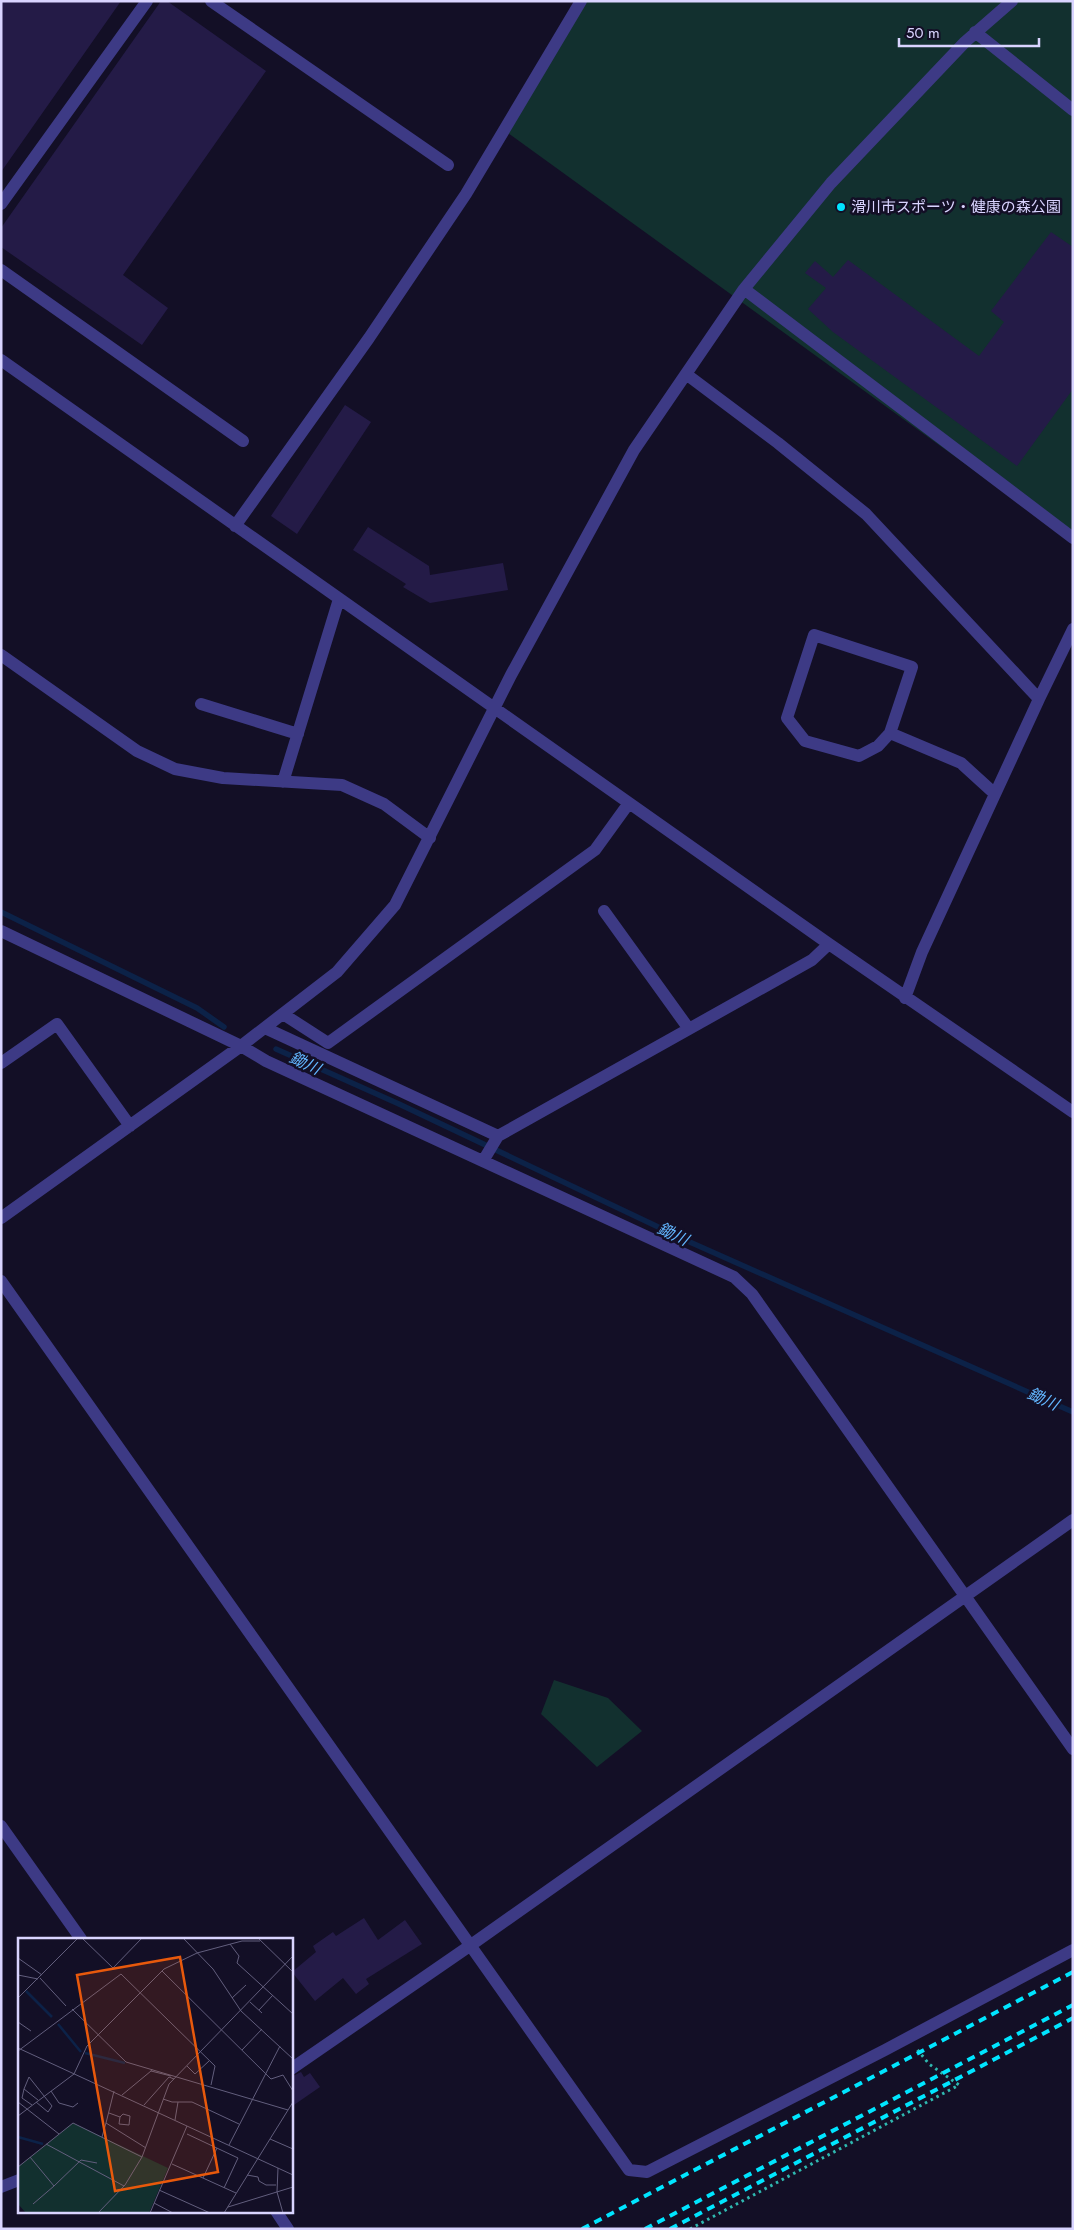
<svg xmlns="http://www.w3.org/2000/svg" width="1074" height="2230" viewBox="0 0 1074 2230" font-family="Jost,'Noto Sans JP',sans-serif">
	<style>
		.green { fill: #12302f }
		.lines { fill: none; stroke-linecap: round; stroke-linejoin: round }
		.stream { stroke: #0c2248; stroke-width: 5.5 }
		.building { fill: #241b47 }
		.path { stroke: #2fb8b0; stroke-width: 3; stroke-dasharray: 2.5 4; stroke-linecap: butt }
		.minor { stroke: #3d3a85; stroke-width: 12 }
		.rail { stroke: #00e5ff; stroke-width: 4; stroke-dasharray: 8 6; stroke-linecap: butt }
		.poi-dot { fill: #00e5ff; stroke: #130f26; stroke-width: 2 }
		.labels { text-anchor: middle; dominant-baseline: central; stroke-width: 5; stroke-linejoin: round; paint-order: stroke }
		.poi-label { font-size: 15px; fill: #d9d4ff; stroke: #130f26; text-anchor: start }
		.water-label { font-size: 16px; font-style: italic; fill: #62b6ff; stroke: #130f26 }
		.inset-river { fill: none; stroke: #0c2248; stroke-width: 2.5 }
		.inset-road { fill: none; stroke: #625e7d; stroke-width: 1 }
		.view { fill: #e8590c; fill-opacity: 0.15; stroke: #e8590c; stroke-width: 2.5 }
		.inset-edge { fill: none; stroke: #d9d4ff; stroke-width: 2.5 }
	</style>
	<rect width="100%" height="100%" fill="#130f26"/>
	<path class="green" d="M585,1h488v541l-569,-412z
		M554,1680l54,18 34,33 -45,36 -56,-53z"/>
	<g class="lines">
		<path class="stream" d="M1,912l196,96 27,19
			M276,1049l123,55 293,139 381,169"/>
	</g>
	<path class="building" d="M1,1h120l-120,171z
		M161,1h6l99,70 -143,204 45,33 -26,37 -141,-98v-19z
		M1051,232l22,15v142l-56,77 -184,-134 -25,-23 18,-21 -21,-15 10,-12 18,16 15,-17 131,96 25,-34 -13,-11z
		M345,405l26,17 -74,112 -26,-18z
		M368,527l61,39 1,9 73,-12 5,27 -78,13 -27,-16 3,-3 -53,-34z
		M364,1918l14,22 27,-20 17,24 -56,35 3,5 -13,10 -13,-16 -28,23 -23,-29 24,-20 -3,-6 20,-14 3,4z
		M301,2072l3,5 6,-4 10,14 -29,20v-30z"/>
	<g class="lines">
		<path class="path" d="M690,2229l269,-144 -30,-21 -13,-16"/>
		<path class="minor" d="M211,1l237,164
			M975,32l98,78
			M1,204l146,-203
			M1,270l242,171
			M744,289l329,249
			M1,360l828,584 244,168
			M686,374l92,69 88,71 173,185 34,-70
			M235,526l134,-188 97,-144 115,-193
			M1,655l136,96 38,18 48,9 119,7 42,19 46,34
			M201,704l97,30
			M890,733l-12,13 -19,10 -54,-15 -18,-23 27,-83 98,32 -22,66 71,30 34,31
			M283,782l56,-183
			M604,911l85,118
			M1,931l240,115 25,15 468,216 18,17 321,455
			M905,998l17,-46 117,-253
			M283,1014l45,29 267,-193 34,-47
			M265,1028l233,108 -15,25
			M1,1063l56,-39 73,102
			M498,1136l314,-176 17,-16
			M1,1218l240,-172 96,-74 58,-67 116,-230 123,-225 110,-161 87,-106 134,-141 47,-41
			M1,1281l628,889 18,2 238,-122 188,-100
			M1,1826l80,113
			M291,2069l180,-124 602,-425
			M1,2187l18,-7
			M276,2211l12,18"/>
		<path class="rail" d="M582,2229l491,-257
			M645,2229l428,-224
			M670,2229l403,-211"/>
	</g>
	<circle class="poi-dot" cx="841" cy="207" r="5"/>
	<g class="labels">
		<g class="poi-label">
			<text x="851" y="207">滑川市スポーツ・健康の森公園</text>
		</g>
		<g class="water-label">
			<text transform="translate(305 1063) rotate(25)">鋤川</text>
			<text transform="translate(673 1234) rotate(25)">鋤川</text>
			<text transform="translate(1043 1399) rotate(24)">鋤川</text>
		</g>
	</g>
	<g transform="translate(18 1938)">
		<rect width="275" height="275" fill="#130f26"/>
		<path d="M55,185l95,45 -19,45h-123l-8,-9v-37z" fill="#12302f"/>
		<path class="inset-river" d="M8,53l26,26M40,86l23,28M67,115l40,10M0,199l25,7"/>
		<path class="inset-road" d="M64,0l31,30 29,-30M165,0l30,31 28,42 52,48M240,0l35,34M212,6l9,12 -2,7 56,51M0,20l24,17M144,33l109,108 12,-4 10,16M0,37l20,4M22,40l26,28M0,60l60,-60M214,60l14,-13M232,64l12,11M54,71l54,53 162,48M241,72l14,-15M0,84l13,9M0,110l275,127M224,112l20,-21M0,113l103,-77 94,92 -4,19M169,128l8,8 14,-13M134,131l-1,2 20,5M6,151l5,-12 23,29 -4,6 -12,-10M33,153l8,12 14,4 5,-4M104,157l29,-24M145,161l9,3h20l47,22M0,164l41,32M14,167l-10,-7 2,-9 14,11M126,167l25,-28 5,2M91,175l11,4 -1,7 10,1 1,-9 -7,-2 -3,3M0,178l56,-42 13,-28 77,-77 33,-16 45,-12h18M157,182l3,-18M88,185l8,-32M169,196l51,24 -14,30M84,199l4,-14 40,25M252,201l23,10M28,206l78,42M211,207l51,-99M12,219l24,29 27,-26 16,3M154,226l64,29M0,229l55,-44 69,34M260,230l-1,24 6,21M229,237l11,2 1,4 7,4h10M185,240l14,-30M141,252l51,23M136,265l19,10M15,266l21,-18M210,269l65,-20M80,275l27,-28 17,-28 27,-73 124,-128M132,275l37,-87M206,275l69,-111"/>
		<path class="view" d="M162,19l38,215 -103,19 -38,-216z"/>
		<rect width="275" height="275" class="inset-edge"/>
	</g>
	<rect width="1074" height="2230" fill="none" stroke="#d9d4ff" stroke-width="5"/>
	<path d="M899 38v8h140v-8" fill="none" stroke="#d9d4ff" stroke-width="2.5"/>
	<text x="906" y="38" font-size="15" fill="#d9d4ff" stroke="#130f26" stroke-width="4" paint-order="stroke">50 m</text>
</svg>
